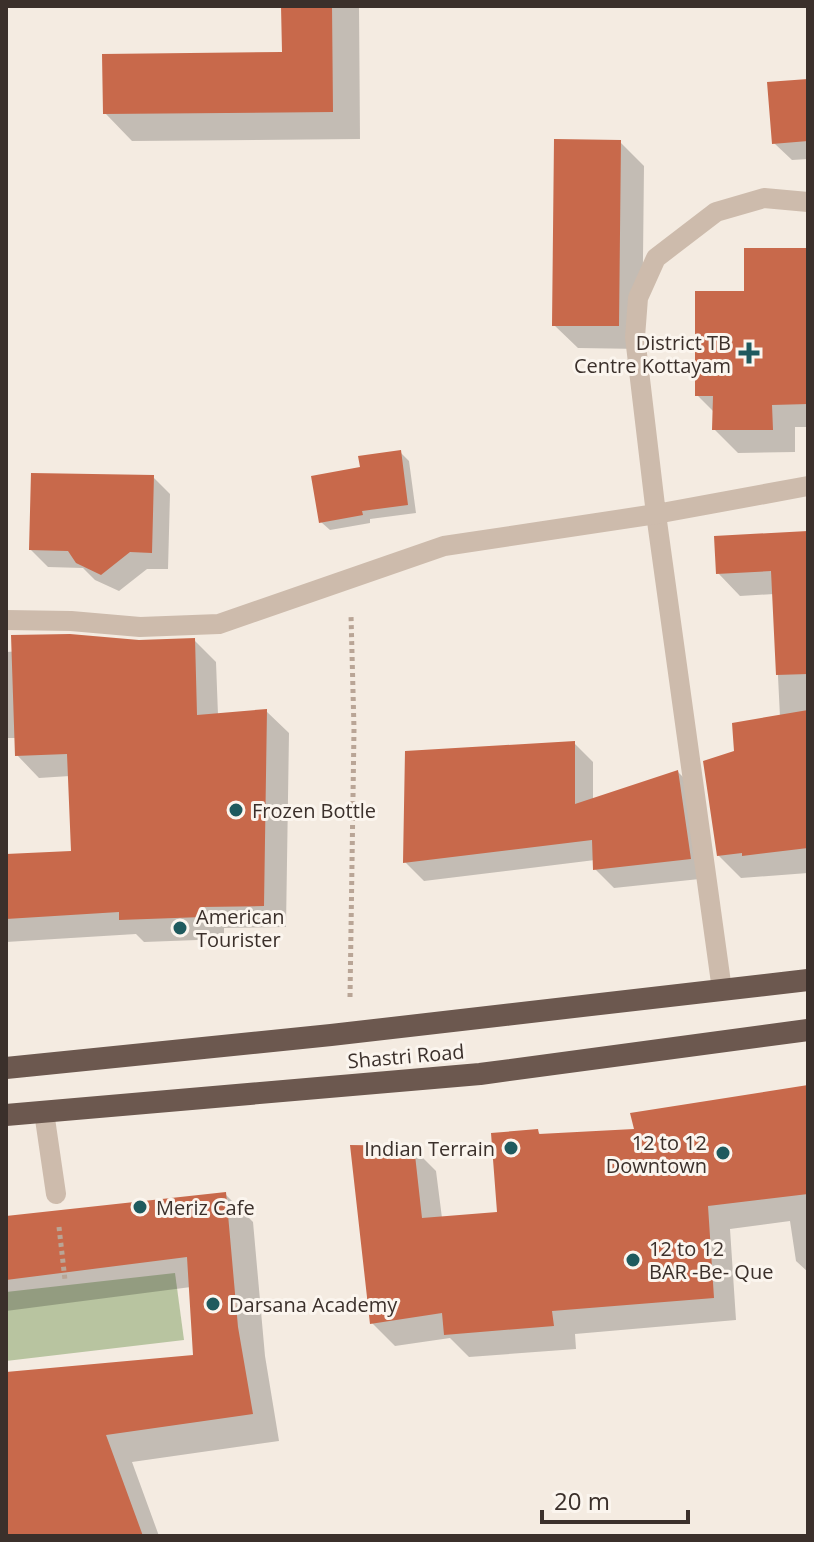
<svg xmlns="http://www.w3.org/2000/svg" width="814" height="1542" viewBox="0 0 814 1542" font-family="'Open Sans',sans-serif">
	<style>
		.green { fill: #b8c4a0 }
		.shadow { fill: #0003 }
		.building { fill: #c8694b }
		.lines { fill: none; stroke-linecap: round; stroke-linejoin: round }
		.path { stroke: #b9a596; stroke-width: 5; stroke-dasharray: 4 4; stroke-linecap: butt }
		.service { stroke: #cdbbac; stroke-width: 20 }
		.minor { stroke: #cdbbac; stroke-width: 20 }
		.trunk { stroke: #6c584f; stroke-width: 22 }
		.poi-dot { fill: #1f5a5e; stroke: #fbf5ee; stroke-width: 3 }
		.labels { text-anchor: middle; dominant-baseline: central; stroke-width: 6; stroke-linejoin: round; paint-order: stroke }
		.poi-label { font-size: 20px; fill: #3b302b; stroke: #fbf5ee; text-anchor: start }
		.street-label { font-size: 20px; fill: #3b302b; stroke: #fbf5ee }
	</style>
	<rect width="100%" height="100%" fill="#f4ebe1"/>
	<path class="green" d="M175,1273l9,67 -178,21v-69z"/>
	<path class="shadow" d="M283,6h76l1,133 -228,2 -27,-28 179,-59z
		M808,81v78l-16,1 -18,-17z
		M620,142l24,24 -2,183 -64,-1 -24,-23z
		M808,250v177h-13v25l-57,1 -24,-24v-17l-17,-17 50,-102z
		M400,452l9,9 7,52 -46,6v4l-40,7 -9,-8 41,-54z
		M153,477l17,17 -2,75h-21l-28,22 -24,-11 -12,-12 -35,-1 -17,-17z
		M808,533v340l-67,5 -23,-23 18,-102 44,-36 -6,-123 -34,2 -22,-23z
		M194,640l22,22 2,53 48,-4 23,22 -3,194 -62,1v11l-80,3 -8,-8 -130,8v-86l67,-3 -3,-77 -31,2 -22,-23 -1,-17h-10v-86z
		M574,743l19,19v38l85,-28 19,19 12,87 -95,10 -19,-19v-9l-171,21 -19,-19z
		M808,1087v185l-12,-11 -6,-40 -60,8 6,91 -161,14 1,15 -107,8 -19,-19 -55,8 -23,-23 41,-175 23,23 6,47 57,-4 38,-83 5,5 94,-6z
		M225,1194l28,28 12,134 14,85 -147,21 27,74h-153v-162l189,-18 -4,-69 -185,24v-93z"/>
	<path class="building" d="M281,6h51l1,106 -230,2 -1,-60 180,-2z
		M808,79v62l-36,3 -5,-62z
		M554,139l67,1 -2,186h-67z
		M744,248h64v156l-36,1 1,25h-61l1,-34h-18v-105h49z
		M401,450l7,55 -46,6 1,4 -44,8 -8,-47 49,-9 -2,-11z
		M31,473l123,2 -2,78 -22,-1 -29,23 -25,-12 -8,-12 -39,-1z
		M808,531v143l-32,1 -5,-104 -55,3 -2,-38z
		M70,634l69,6 56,-2 2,77 70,-6 -3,197 -62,1 1,10 -84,3v-8l-113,7v-65l65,-3 -4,-97 -52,2 -4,-121z
		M808,710v138l-66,8v-3l-25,3 -14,-95 31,-10 -2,-28z
		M575,741v63l103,-34 13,89 -98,11 -1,-30 -189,23 2,-112z
		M808,1085v109l-100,12 6,92 -162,13 2,15 -110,9 -2,-22 -72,11 -20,-179 64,1 8,72 75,-6 -6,-79 47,-4 1,5 95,-5 -4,-16z
		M226,1192l12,135 15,87 -147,21 37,101h-137v-164l187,-17 -6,-98 -181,23v-64z"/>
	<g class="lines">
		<path class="path" d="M350,997l4,-268 -3,-114
			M59,1227l6,53"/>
		<path class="service" d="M656,514l66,476
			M44,1112l12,82"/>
		<path class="minor" d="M656,514l-21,-177 3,-39 18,-40 60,-46 48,-14 44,4
			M6,620l65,1 69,6 79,-3 225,-78 212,-32 152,-28"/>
		<path class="trunk" d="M6,1068l325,-33 477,-55
			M6,1115l474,-41 328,-44"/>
	</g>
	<g class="poi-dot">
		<path d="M745 341h8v8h8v8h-8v8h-8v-8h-8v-8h8z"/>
		<circle cx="236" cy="810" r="8"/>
		<circle cx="180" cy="928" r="8"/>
		<circle cx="511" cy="1148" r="8"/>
		<circle cx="723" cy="1153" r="8"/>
		<circle cx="140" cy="1207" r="8"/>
		<circle cx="633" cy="1260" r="8"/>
		<circle cx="213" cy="1304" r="8"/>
	</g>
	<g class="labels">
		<g class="poi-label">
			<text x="731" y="342" text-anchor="end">District TB<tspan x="731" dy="23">Centre Kottayam</tspan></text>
			<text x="252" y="810">Frozen Bottle</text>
			<text x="196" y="916">American<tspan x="196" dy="23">Tourister</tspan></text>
			<text x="707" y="1142" text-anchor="end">12 to 12<tspan x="707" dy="23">Downtown</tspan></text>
			<text x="495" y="1148" text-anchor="end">Indian Terrain</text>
			<text x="156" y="1207">Meriz Cafe</text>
			<text x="649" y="1248">12 to 12<tspan x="649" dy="23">BAR -Be- Que</tspan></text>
			<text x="229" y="1304">Darsana Academy</text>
		</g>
		<g class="street-label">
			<text transform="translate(406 1056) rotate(-5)">Shastri Road</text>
		</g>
	</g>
	<rect width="814" height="1542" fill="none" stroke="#3b302b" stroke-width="16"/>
	<path d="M542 1510v12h146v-12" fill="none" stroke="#3b302b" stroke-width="4"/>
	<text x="554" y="1510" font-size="24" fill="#3b302b" stroke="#fbf5ee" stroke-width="6" paint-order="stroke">20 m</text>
</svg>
